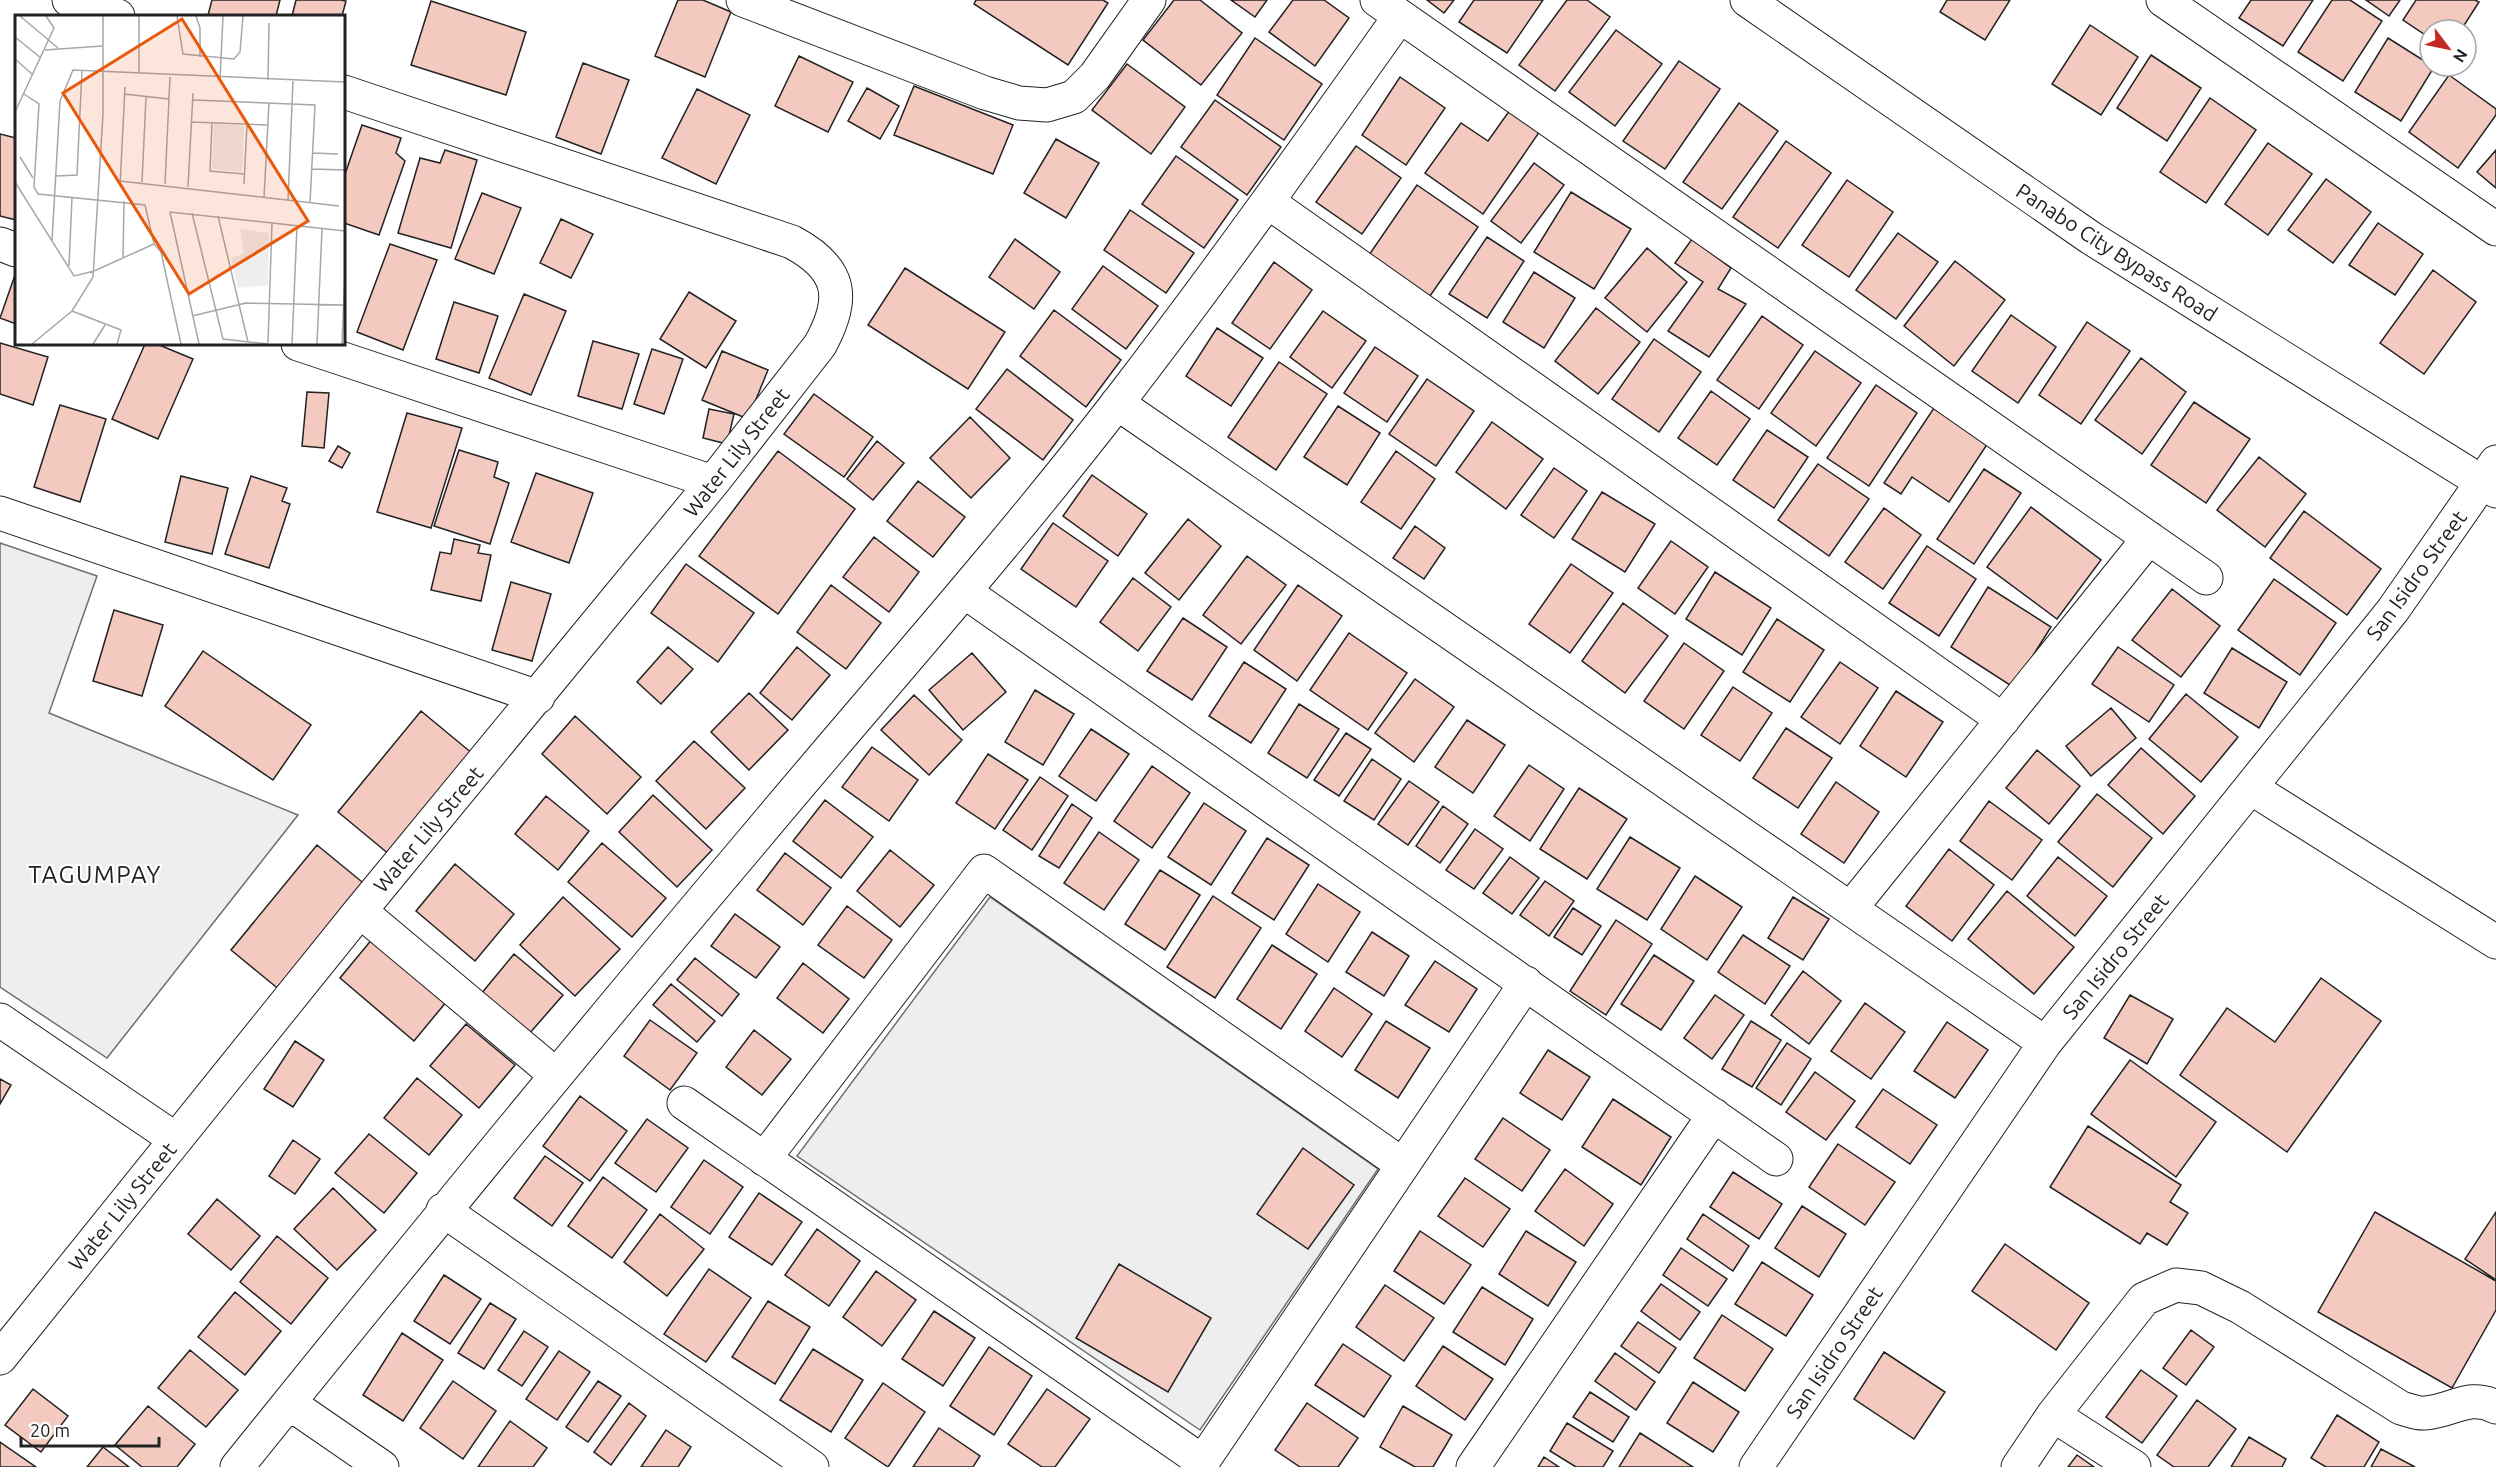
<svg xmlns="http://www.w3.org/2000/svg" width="2496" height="1467" viewBox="0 0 2496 1467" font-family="Ubuntu,sans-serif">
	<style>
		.green { fill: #eee; stroke: #6f6f6f; stroke-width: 1.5 }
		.building { fill: #f3c9c0; stroke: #222; stroke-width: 1.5 }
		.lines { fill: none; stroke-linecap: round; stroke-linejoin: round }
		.minor-casing { stroke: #222; stroke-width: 35 }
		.major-casing { stroke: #222; stroke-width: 35 }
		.minor { stroke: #fff; stroke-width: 33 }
		.major { stroke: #fff; stroke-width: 33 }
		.labels { text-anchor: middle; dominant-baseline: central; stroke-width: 4.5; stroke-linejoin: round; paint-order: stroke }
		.street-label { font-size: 21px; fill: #222; stroke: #fff }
		.quarter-label { font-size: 24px; letter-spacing: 1.5px; fill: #222; stroke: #fff }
		.inset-road { fill: none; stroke: #a7a7a7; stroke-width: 1.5 }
		.view { fill: #e8590c; fill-opacity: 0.15; stroke: #e8590c; stroke-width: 3 }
		.inset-edge { fill: none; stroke: #222; stroke-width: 3 }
	</style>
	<rect width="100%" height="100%" fill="#fff"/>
	<path class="green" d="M0,543l97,33 -48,137 249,102 -191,243 -107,-71z
		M990,897l388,272 -178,261 -403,-274z"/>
	<path class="building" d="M212,0h68l-4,16 -68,-1z
		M296,0h45l5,1 -4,15h-50z
		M678,0h25l28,12 -26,65 -50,-21z
		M976,0h127l5,3 -40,62 -94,-61z
		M1174,0h26l42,33 -41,52 -58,-45z
		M1231,0h36l-12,17z
		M1293,0h31l25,18 -34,48 -46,-34z
		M1427,0h27l-10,13z
		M1474,0h69l-36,53 -48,-31z
		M1567,0h20l23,17 -55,74 -36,-26z
		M1947,0h63l-25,40 -45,-28z
		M2251,0h62l-30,46 -44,-28z
		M2332,0h18l32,21 -39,60 -45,-29z
		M2366,0h34l-11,16z
		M2416,0h59l4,2 -18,28h-31v8l-27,-18z
		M431,1l95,31 -20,63 -95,-30z
		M2090,25l48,32 -37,58 -49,-31z
		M1616,30l46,34 -47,62 -46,-34z
		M1255,38l67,46 -38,56 -67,-45z
		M2388,38l46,29 -33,54 -46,-29z
		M2151,55l50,33 -34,53 -50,-33z
		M799,56l54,26 -25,50 -53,-26z
		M1679,61l41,28 -55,80 -42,-28z
		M583,63l46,17 -28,74 -45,-17z
		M1127,64l58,43 -34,47 -59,-44z
		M2449,75l47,34v6l-38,53 -49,-36z
		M1400,77l45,31 -39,57 -44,-30z
		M914,86l99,39 -20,49 -99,-39z
		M867,88l32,18 -19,33 -32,-18z
		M697,89l53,26 -34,69 -54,-26z
		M2210,98l46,32 -50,73 -46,-31z
		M1215,100l66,47 -34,48 -66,-48z
		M1739,103l39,28 -56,78 -39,-27z
		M1510,110l30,21 -57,83 -58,-41 36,-50 27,18z
		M362,125l39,13 -5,15 9,8 -26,74 -35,-12v-46z
		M0,134l16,4v82l-16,-4z
		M1056,139l43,24 -33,55 -42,-25z
		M1786,141l45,32 -53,75 -45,-31z
		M2268,143l44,31 -44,61 -43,-31z
		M1356,146l45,32 -39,56 -46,-32z
		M445,150l32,10 -26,88 -53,-15 22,-75 20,5z
		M2496,150v38l-19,-16z
		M1176,156l62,44 -34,48 -62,-44z
		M1534,163l30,22 -43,58 -30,-22z
		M2326,179l45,33 -38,51 -45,-33z
		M1847,180l46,32 -44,65 -47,-32z
		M1417,185l61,42 -48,69 -61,-41z
		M1571,192l60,37 -37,60 -60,-37z
		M482,193l39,15 -27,66 -39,-15z
		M1130,210l64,43 -28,40 -62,-43z
		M561,219l32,15 -22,44 -31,-15z
		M2378,223l45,31 -28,41 -46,-30z
		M1898,233l40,29 -42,57 -40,-29z
		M1487,237l37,24 -37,57 -38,-24z
		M1015,239l45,33 -26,37 -45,-32z
		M1692,239l39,29 -13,21 28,15 -37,53 -41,-26 35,-49 -28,-19z
		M390,244l47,16 -34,90 -46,-18z
		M1647,248l40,34 -40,50 -42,-34z
		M1955,261l50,39 -51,66 -50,-40z
		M1274,262l38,28 -42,59 -38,-26z
		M1103,266l55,40 -32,43 -54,-40z
		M905,268l100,64 -37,57 -100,-64z
		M2433,270l43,32 -52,72 -44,-31z
		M1534,272l41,26 -31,50 -41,-26z
		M15,275h1v49l-16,-6z
		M689,292l47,29 -30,47 -46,-29z
		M524,294l42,17 -35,84 -42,-17z
		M454,302l44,14 -19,57 -43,-14z
		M1596,308l44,34 -42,52 -43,-33z
		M1054,310l67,50 -35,47 -66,-51z
		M1323,311l43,30 -34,47 -42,-31z
		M2011,315l45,32 -38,56 -46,-32z
		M1762,316l41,29 -44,64 -42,-29z
		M2087,322l43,29 -49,73 -42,-29z
		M1217,328l46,30 -32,48 -45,-30z
		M1654,339l47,33 -42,60 -47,-33z
		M593,341l46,13 -17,55 -44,-13z
		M0,343l48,14 -15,48 -33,-11z
		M145,344h12l36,15 -35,80 -46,-20z
		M1375,347l43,29 -31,46 -43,-29z
		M652,349l31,10 -19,55 -30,-10z
		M722,351l46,19 -20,49 -46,-19z
		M1815,351l46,32 -45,63 -45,-33z
		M2141,358l45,34 -44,62 -47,-34z
		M1279,362l48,32 -51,76 -48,-33z
		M1007,369l66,51 -30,40 -67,-51z
		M1427,379l47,32 -38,55 -47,-32z
		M1876,385l41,28 -48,73 -42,-28z
		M1711,391l39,28 -33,46 -39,-27z
		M307,392l22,1 -5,55 -22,-2z
		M814,394l59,43 -29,40 -60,-43z
		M2194,402l56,37 -44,64 -55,-38z
		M60,405l46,14 -26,83 -46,-15z
		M1338,406l42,27 -33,52 -43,-28z
		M1934,408l54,35 -39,59 -37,-25 -11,17 -17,-11z
		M709,409l25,5 -7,30 -24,-6z
		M407,413l55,15 -31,100 -54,-16z
		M970,417l40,41 -39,40 -41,-40z
		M1492,422l51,37 -37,50 -50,-37z
		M1767,430l41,27 -34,51 -41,-28z
		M877,441l27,22 -31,37 -26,-21z
		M338,446l12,7 -8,15 -13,-7z
		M459,450l39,12 -4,15 15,6 -19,61 -56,-18z
		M778,451l77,58 -77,105 -79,-58z
		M1396,451l39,28 -34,50 -40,-27z
		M2259,457l47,37 -41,53 -48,-37z
		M1818,464l51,35 -40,57 -51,-36z
		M1554,468l33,23 -33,47 -33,-23z
		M1984,469l37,24 -47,71 -37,-25z
		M536,473l57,20 -24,70 -58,-21z
		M1092,475l55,39 -29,42 -55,-40z
		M181,476l47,12 -16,66 -47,-12z
		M251,476l36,12 -5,13 8,3 -21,64 -44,-14z
		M918,481l47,36 -32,40 -46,-36z
		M1602,492l53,32 -30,48 -53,-33z
		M2031,507l70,53 -44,59 -70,-52z
		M1884,508l37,27 -38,54 -38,-27z
		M2304,511l77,58 -34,46 -77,-57z
		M1188,519l33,27 -42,54 -34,-27z
		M1053,523l55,38 -32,46 -55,-38z
		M1415,526l30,22 -21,31 -31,-21z
		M874,537l45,35 -30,40 -46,-35z
		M454,539l26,6 -2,8 13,2 -10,46 -50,-11 9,-38 11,2z
		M1671,541l37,26 -33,47 -37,-26z
		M1927,546l49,33 -37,57 -50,-33z
		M1247,556l39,29 -45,59 -38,-29z
		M686,564l68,49 -36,49 -67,-49z
		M1571,564l42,29 -43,60 -41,-29z
		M1715,572l56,36 -29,47 -56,-36z
		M1133,578l38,29 -33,44 -38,-29z
		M2274,579l62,44 -36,52 -62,-45z
		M511,582l40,12 -19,67 -40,-11z
		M831,585l50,38 -35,46 -49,-37z
		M1298,585l44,31 -45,65 -43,-31z
		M1988,587l63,40 -38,60 -62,-40z
		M2172,589l48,37 -39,51 -49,-37z
		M1623,603l45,33 -43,57 -43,-32z
		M114,610l49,15 -21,71 -49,-15z
		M1183,618l44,29 -35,53 -45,-29z
		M1777,619l47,31 -34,52 -47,-30z
		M1349,633l58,40 -39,57 -58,-40z
		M1684,643l40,28 -40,58 -40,-28z
		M668,647l25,22 -32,35 -24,-22z
		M797,647l33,28 -38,45 -32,-27z
		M2118,647l56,38 -25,37 -57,-38z
		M2232,648l55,34 -28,46 -55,-35z
		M203,651l108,74 -38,55 -108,-74z
		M972,653l34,39 -43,38 -34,-40z
		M1244,662l42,27 -35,54 -42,-27z
		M1840,662l38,26 -38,56 -39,-27z
		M1415,679l39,28 -40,55 -39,-29z
		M1733,687l39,26 -32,48 -39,-26z
		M1035,690l39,24 -31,51 -38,-23z
		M1896,691l47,31 -37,55 -46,-31z
		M749,693l39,37 -39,40 -38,-38z
		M2186,694l52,43 -37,45 -52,-43z
		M914,695l48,45 -33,35 -48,-45z
		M1299,704l40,25 -32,49 -39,-25z
		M2111,708l25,30 -45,38 -25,-30z
		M421,711l52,43 -83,101 -52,-43z
		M575,716l66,61 -34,37 -65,-60z
		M1467,720l38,25 -32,48 -38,-26z
		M1786,728l46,30 -34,50 -45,-30z
		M1091,729l38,25 -33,47 -37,-25z
		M1346,733l25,16 -32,47 -25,-16z
		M694,741l51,47 -39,41 -50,-48z
		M872,747l46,33 -29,41 -47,-34z
		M2141,748l54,48 -32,38 -55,-49z
		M2037,750l43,36 -31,38 -43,-36z
		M988,754l40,26 -33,49 -39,-26z
		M1372,759l29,20 -27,41 -30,-19z
		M1529,765l35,24 -34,52 -36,-25z
		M1152,766l38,27 -38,55 -38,-27z
		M1040,777l28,19 -36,54 -29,-20z
		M1409,781l30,21 -31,43 -30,-21z
		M1836,782l43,30 -35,51 -43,-29z
		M1579,788l48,31 -40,60 -47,-30z
		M2097,794l55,44 -39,49 -55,-45z
		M653,795l59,55 -35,37 -58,-55z
		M546,796l43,35 -31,39 -43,-36z
		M825,800l48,37 -32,41 -48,-37z
		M1989,801l53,39 -30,40 -52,-39z
		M1204,803l42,28 -35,54 -43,-28z
		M1072,804l20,14 -33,50 -20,-12z
		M1443,806l25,18 -28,39 -24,-17z
		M1475,829l28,20 -29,40 -28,-19z
		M1099,832l40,28 -35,50 -40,-27z
		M1630,837l50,31 -33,52 -50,-31z
		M1267,838l42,27 -35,55 -42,-27z
		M602,843l64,55 -34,39 -64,-55z
		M317,845l50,41 -86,105 -50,-41z
		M1949,849l45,36 -42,56 -46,-35z
		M890,850l44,35 -34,42 -43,-36z
		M785,853l46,35 -28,37 -46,-35z
		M1510,857l29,21 -27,36 -29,-21z
		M2058,857l49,39 -32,40 -48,-40z
		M455,864l59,50 -39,47 -59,-50z
		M1160,870l40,25 -35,55 -40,-26z
		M1695,876l47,31 -35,53 -46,-31z
		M1545,881l29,20 -25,35 -29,-21z
		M1318,884l42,28 -32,50 -42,-28z
		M2007,891l67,56 -40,47 -66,-55z
		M1213,896l48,32 -46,70 -48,-31z
		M563,897l57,52 -45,47 -55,-51z
		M1793,897l36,22 -26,41 -35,-22z
		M847,906l45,34 -28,38 -46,-33z
		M1573,908l28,18 -19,29 -28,-18z
		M735,914l45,33 -24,31 -45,-32z
		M1616,920l36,24 -46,71 -36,-24z
		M1372,932l37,24 -25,40 -38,-24z
		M1743,935l47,31 -25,38 -47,-32z
		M373,938l74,63 -33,40 -74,-63z
		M1272,945l45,29 -36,55 -44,-30z
		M514,954l49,41 -34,39 -48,-40z
		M1654,955l40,26 -33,49 -40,-26z
		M695,958l44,36 -17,22 -45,-36z
		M1435,961l42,28 -28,43 -44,-27z
		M803,963l46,36 -26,34 -46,-35z
		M1803,971l38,30 -32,43 -38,-29z
		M2321,978l60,43 -94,131 -107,-77 47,-67 48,34z
		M671,984l44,37 -18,21 -44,-37z
		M1334,988l38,26 -30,43 -37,-26z
		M1715,995l29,20 -32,44 -28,-21z
		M2130,995l43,24 -26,45 -43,-26z
		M1865,1003l40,29 -34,47 -40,-28z
		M650,1020l47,33 -27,37 -46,-34z
		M1386,1021l44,27 -32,50 -43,-28z
		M1751,1021l30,19 -29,47 -30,-18z
		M1947,1022l41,28 -33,48 -41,-27z
		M466,1024l49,41 -36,43 -49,-42z
		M754,1030l37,29 -29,36 -36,-28z
		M295,1041l29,19 -31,47 -29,-18z
		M1787,1043l24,16 -30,46 -25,-17z
		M1548,1050l42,27 -28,43 -42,-27z
		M2130,1060l86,62 -40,55 -85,-63z
		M1815,1072l40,29 -29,39 -40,-28z
		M417,1078l45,37 -33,40 -45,-37z
		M0,1079l11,6 -11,19z
		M1883,1089l54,36 -27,39 -54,-37z
		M580,1096l47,35 -37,50 -47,-35z
		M1613,1099l58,38 -30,48 -59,-38z
		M1503,1118l47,32 -28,41 -47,-32z
		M647,1119l41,29 -32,44 -41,-29z
		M2088,1126l93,59 -11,17 18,11 -21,32 -20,-12 -7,11 -90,-57z
		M369,1134l48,39 -33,40 -49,-40z
		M293,1140l27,19 -25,35 -26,-18z
		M1838,1144l57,38 -30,43 -56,-38z
		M1303,1148l51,37 -46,64 -51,-35z
		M545,1156l38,27 -31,43 -38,-28z
		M704,1160l39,27 -33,47 -39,-27z
		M1565,1169l48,35 -29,42 -49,-35z
		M1733,1172l49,32 -23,35 -49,-32z
		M603,1177l44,33 -35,48 -44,-32z
		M1465,1178l45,31 -27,38 -45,-31z
		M333,1188l43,42 -39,40 -43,-41z
		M759,1193l43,29 -30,43 -43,-28z
		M217,1199l43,37 -29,34 -43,-36z
		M1802,1206l44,28 -27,43 -44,-29z
		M2375,1212l121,69v29l-44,78 -134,-76z
		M2496,1212v68l-31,-21z
		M660,1214l44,35 -37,47 -43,-34z
		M1703,1214l46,32 -16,25 -46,-32z
		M817,1229l43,32 -31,45 -44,-31z
		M1420,1231l51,34 -27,39 -50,-33z
		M1526,1231l50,31 -28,44 -49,-32z
		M277,1236l51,42 -37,46 -51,-42z
		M2005,1244l84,59 -33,47 -84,-59z
		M1681,1248l46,31 -19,27 -45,-31z
		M1762,1262l51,33 -27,41 -51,-32z
		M1119,1264l92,54 -43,74 -92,-54z
		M709,1269l42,29 -45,64 -42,-28z
		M876,1271l40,29 -34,46 -39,-29z
		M444,1275l37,24 -31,45 -36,-23z
		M1661,1284l39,28 -20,28 -39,-29z
		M1385,1285l49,33 -30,43 -48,-34z
		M1482,1287l51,32 -28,46 -52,-33z
		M235,1292l46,39 -36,44 -47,-38z
		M768,1301l42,26 -35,57 -43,-27z
		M490,1303l26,16 -32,50 -26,-16z
		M934,1311l41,27 -32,48 -41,-27z
		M1722,1315l51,34 -28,42 -51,-33z
		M1638,1322l38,26 -17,25 -38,-27z
		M2191,1330l23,17 -28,38 -23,-17z
		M524,1331l24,16 -26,39 -24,-16z
		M402,1333l41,27 -40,61 -40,-26z
		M1343,1344l48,32 -27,41 -49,-32z
		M1443,1346l50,33 -28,41 -49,-34z
		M989,1347l43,29 -38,59 -44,-29z
		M813,1349l50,31 -32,52 -51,-32z
		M190,1350l48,40 -32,37 -48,-39z
		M559,1351l31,21 -33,48 -31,-21z
		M1884,1352l61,40 -31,47 -60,-40z
		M1615,1353l40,29 -19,28 -41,-29z
		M2141,1370l36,26 -35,47 -36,-26z
		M453,1381l43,30 -33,48 -43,-31z
		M598,1381l23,15 -33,46 -22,-15z
		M1693,1382l46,30 -26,40 -46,-29z
		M883,1383l42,29 -37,55 -43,-29z
		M33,1389l35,27 -27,36 -36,-27z
		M1047,1389l43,30 -35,48h-13l-34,-23z
		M1590,1392l39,25 -16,25 -40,-25z
		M2197,1400l39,29 -28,38h-34l-17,-12z
		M629,1403l17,13 -35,49 -17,-13z
		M1307,1403l51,35 -20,29h-38l-25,-17z
		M148,1406l47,38 -18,23h-35l-27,-22z
		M1403,1406l49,29 -19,32h-18l-35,-20z
		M2337,1415l42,27 -15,25h-38l-15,-9z
		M510,1421l37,27 -14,19h-55z
		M1567,1423l46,28 -10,16h-27l-26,-16z
		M939,1428l41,28 -7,11h-60z
		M666,1430l25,17 -13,20h-37z
		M1640,1433l53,34h-74z
		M2249,1437l37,22 -4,8h-51z
		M0,1442l36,25h-36z
		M103,1447l26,20h-42z
		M2381,1449l34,18h-44z
		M2077,1455l17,12h-26z
		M1544,1457l15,10h-21z"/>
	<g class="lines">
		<g class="minor-casing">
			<path id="minor" d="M69,0l49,16
				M743,0l242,93 34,10 28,2 27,-8 21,-21 54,-76
				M1377,0l829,578
				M2163,0l333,229
				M1268,202l735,518
				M0,244l16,6
				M298,344l415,138
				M1117,403l928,640
				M0,513l538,184
				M965,592l811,567
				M2251,788l245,154
				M1851,908l298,-370
				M360,911l196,164
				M0,1020l175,119
				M684,1103l519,359
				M764,1159l220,-288 419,294
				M443,1210l369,257
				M0,1358l360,-447 353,-429 107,-137c26,-47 22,-76 -28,-103l-448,-150
				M289,1403l93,64
				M2053,1415l81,52
				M237,1467c170,-211 342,-421 517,-628 122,-146 249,-288 365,-438 97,-126 189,-255 281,-385
				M1199,1467l327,-484
				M1473,1467l241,-352
				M1756,1467l289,-424 348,-433 103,-148
				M2018,1467l35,-52 91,-116 32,-14 25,3 39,19 161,101c8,2 17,6 24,5 28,-2 44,-20 71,-6"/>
		</g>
		<g class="major-casing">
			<path id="major" d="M1747,0l344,238 405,253"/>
		</g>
		<use href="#minor" class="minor"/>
		<use href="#major" class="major"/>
	</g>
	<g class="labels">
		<g class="street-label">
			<text transform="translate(2117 252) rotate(33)">Panabo City Bypass Road</text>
			<text transform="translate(736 452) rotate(-52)">Water Lily Street</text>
			<text transform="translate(2416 575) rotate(-54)">San Isidro Street</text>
			<text transform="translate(428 829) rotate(-50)">Water Lily Street</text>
			<text transform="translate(2115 956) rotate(-51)">San Isidro Street</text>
			<text transform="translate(122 1206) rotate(-51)">Water Lily Street</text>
			<text transform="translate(1834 1352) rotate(-56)">San Isidro Street</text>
		</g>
		<g class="quarter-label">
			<text x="95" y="874">TAGUMPAY</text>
		</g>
	</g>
	<g transform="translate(15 15)">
		<rect width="330" height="330" fill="#fff"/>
		<path d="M199,109l30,2 -2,46 -30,-3zM225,214l29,4 -1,52 -30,3 -7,-30 13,-4z" fill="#eee"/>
		<path class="inset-road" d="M5,1l38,32M124,1v57M162,1l6,38 51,5 6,-7 3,-36M181,1l4,12v29M0,22l26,21M30,35l57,-4M0,44l18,16M205,64l3,-63M253,65l1,-57M9,79l15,10 -5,83 4,7 107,11 9,39 7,8 20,92M109,79l45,5M178,85l122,5 -5,98M0,97l39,-84 -8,-12M177,107l76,3M197,108l-2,48 34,3M298,138l25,1M5,142l13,21M297,154l33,1M41,161l21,-1 5,-105M105,166l219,25M0,167l59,94 20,-5 60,-27M127,167l4,-85M150,169l5,-107M229,169l3,-60M105,171l5,-99M173,172l5,-94M249,183l5,-95M273,185l5,-119M177,198l31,126 45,5M203,201l30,126M37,226l8,-140 13,-31 272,12M108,243l1,-57M54,251l3,-68M57,296l49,19 -4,14M177,301l54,-13 99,2M253,328l4,-120M17,329l40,-33 21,-34 10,-163v-98M78,329l12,-19M184,329l-29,-132 175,19M277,329l5,-118M302,329l5,-115M327,329l3,-71"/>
		<path class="view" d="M167,4l126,202 -119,73 -126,-201z"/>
		<rect width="330" height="330" class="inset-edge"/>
	</g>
	<g transform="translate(2448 48) rotate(122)"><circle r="28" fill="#ffffff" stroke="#a7a7a7" stroke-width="1.5"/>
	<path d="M0-4.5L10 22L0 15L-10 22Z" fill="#c62828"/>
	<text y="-9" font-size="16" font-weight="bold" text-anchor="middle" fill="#222222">N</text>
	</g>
	<path d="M21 1437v9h138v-9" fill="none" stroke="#222222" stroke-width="3"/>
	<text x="30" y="1437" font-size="18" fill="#222222" stroke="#ffffff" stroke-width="4.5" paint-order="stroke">20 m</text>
</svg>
